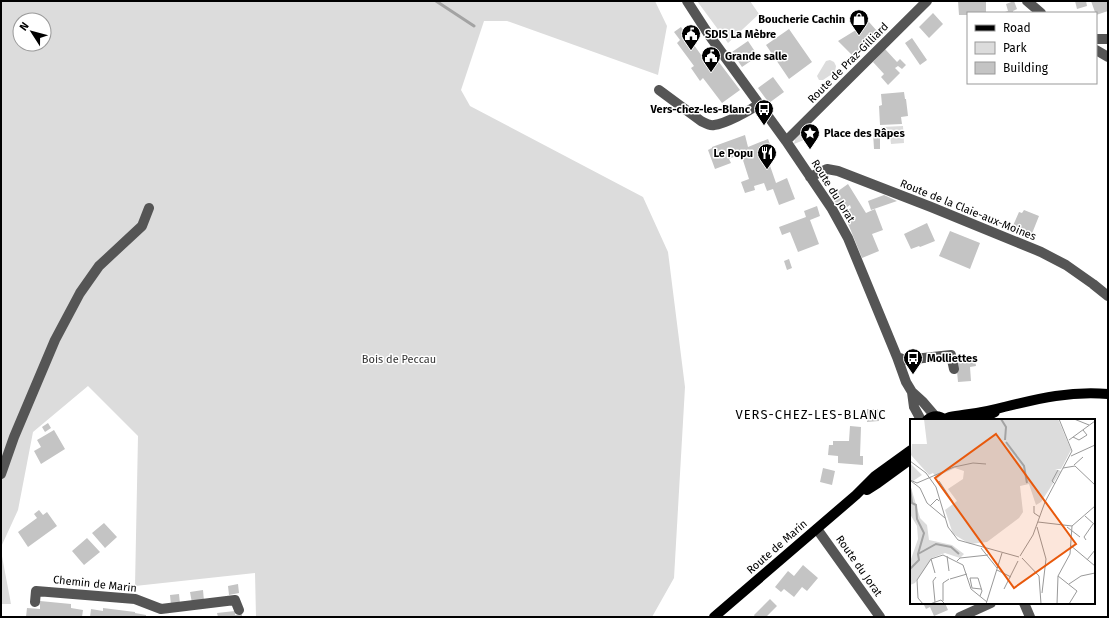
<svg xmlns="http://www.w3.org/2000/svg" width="1109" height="618" viewBox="0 0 1109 618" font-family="'Fira Sans',sans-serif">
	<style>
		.green { fill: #dcdcdc; fill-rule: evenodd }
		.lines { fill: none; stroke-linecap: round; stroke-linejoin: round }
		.stream { stroke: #a3a3a3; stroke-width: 3 }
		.building { fill: #c4c4c4 }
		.minor { stroke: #555; stroke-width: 10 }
		.major { stroke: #000; stroke-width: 10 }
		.labels { text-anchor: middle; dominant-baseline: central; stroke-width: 3; stroke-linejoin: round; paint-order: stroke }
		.poi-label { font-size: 11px; font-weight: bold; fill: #000; stroke: #fff; text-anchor: start }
		.street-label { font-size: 11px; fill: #000; stroke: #fff }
		.park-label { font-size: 11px; fill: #333; stroke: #fff }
		.quarter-label { font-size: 13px; letter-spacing: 1px; fill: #000; stroke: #fff }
		.inset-river { fill: none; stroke: #a3a3a3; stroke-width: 2 }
		.inset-road { fill: none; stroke: #999; stroke-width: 1 }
		.view { fill: #e8590c; fill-opacity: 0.15; stroke: #e8590c; stroke-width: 2 }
		.inset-edge { fill: none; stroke: #000; stroke-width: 2 }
	</style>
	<rect width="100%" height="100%" fill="#fff"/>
	<path class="green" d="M1,1h654l12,25 -9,49 -151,-54h-23l-23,69 9,16 173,91 25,55 17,135 -11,191 -22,39h-396l-1,-44 -120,13 3,-150 -50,-50 -55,46 -15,78 -17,37zM20,20h24v24h-24z
		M697,1h53l9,13 -31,29z
		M830,60l4,2 2,4 -1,6 -12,8h-4l-2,-4 9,-15z
		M903,126l1,17 -13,1 -1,-8h-8l-1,-9z
		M806,128l7,4 1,8 -8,3 -2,-3 -10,4 1,-5z
		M1,551l10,53h-10z"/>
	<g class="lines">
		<path class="stream" d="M436,1l38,25"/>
	</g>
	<path class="building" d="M958,1h28v12h-18v2h-9z
		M1014,1l3,8 -4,2v2h-11l6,-2 -2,-7z
		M1075,1h11l1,5 -10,3z
		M1091,1h17v10l-12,4z
		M933,13l10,11 -14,14 -10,-11z
		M869,22l8,9 -24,25 -15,-15z
		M681,27l23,32 8,-6 28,37 -18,13 -19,-25 -3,3 -9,-13 3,-2 -17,-23 3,-3 -6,-8z
		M789,29l23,33 -23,17 -23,-34z
		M912,38l15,22 -7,5 -15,-22z
		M748,41l10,15 -16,11 -10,-15z
		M885,49l12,13 3,-3 6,6 -4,4 -4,-3 -3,2 5,5 -12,12 -7,-8 3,-3 -11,-12z
		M773,77l11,15 -15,11 -11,-15z
		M904,92l1,7h1l2,17 -7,1 1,7 -22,1 -1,-19 3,-1 -1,-11z
		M873,132h7v17h-6z
		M745,135l3,12 20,-8 4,10 -6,2 2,6h-1l9,26 11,-5 8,21 -16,6 -6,-16 -6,2 -3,-8 -10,3 1,4 -10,3 -4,-11 8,-3 -8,-25 -12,5 2,4 -16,6 -7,-19 4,-2v-1z
		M848,184l18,29 9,-4 8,21 -11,4 7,17 -17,7 -15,-37 -4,-8 8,-5 -1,-3 -9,6 -10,-15z
		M884,195l13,6 -26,9 -3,-9z
		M817,206l3,10 -10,4 9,24 -21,8 -8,-20 -8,3 -3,-8 27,-10 -2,-6z
		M1024,210l15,6 -8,20 -19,-8 7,-16 3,1z
		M927,223l8,18 -15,6 -1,-1 -8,3 -7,-15z
		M950,231l30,12 -10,26 -31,-13z
		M789,259l3,9 -5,2 -3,-9z
		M975,359l1,7 -6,1 1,14 -13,1 -2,-21z
		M867,409h11l1,12 -12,1z
		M48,423l3,5 -6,4 -3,-5z
		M850,426l11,1 -1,29h3v9l-25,-2v-7l-10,-1 1,-10h4v-4h16z
		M54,430l11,19 -24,15 -7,-13 7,-4 -4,-7z
		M823,468l12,3 -3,14 -12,-3z
		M39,510l4,5 4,-3 10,14 -29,21 -10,-15 19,-14 -3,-4z
		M104,523l13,14 -12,11 -13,-15z
		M87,538l13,14 -16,13 -12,-14z
		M803,565l15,13 -11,13 -5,-4 -8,10 -10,-8 -3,3 -6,-5 13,-16 6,5z
		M238,584l1,9 -10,2 -1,-9z
		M203,590l1,11 -12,2 -2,-11z
		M179,594l1,10 -9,1 -1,-10z
		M770,599l7,7 -11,11h-11l-1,-2z
		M40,601l31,3v4l12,2 -1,7h-56l1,-9 13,1z
		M923,603h22l3,7 -14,6 -4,-9 -4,2z
		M103,608l32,4v1l11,2v2h-56l1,-8 12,2z
		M235,611v4l7,-1v3h-24l-1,-4z"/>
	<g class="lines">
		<path class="minor" d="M687,1l22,34 77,106 46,68 16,29 49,119 9,25 6,10 11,10 12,14
			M1027,1l14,12
			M1096,39h12
			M1096,50l12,7
			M659,90l42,31c4,2 8,5 13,4 11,-1 35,-14 45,-21
			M786,141l141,-140
			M810,177l17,-8 11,2 93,36 110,45 25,13 27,19 15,12
			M897,357l8,3 46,-5 3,14
			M912,392l2,15 7,13
			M1,474l13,-37 41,-97 25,-47 19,-27 43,-40 7,-18
			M817,529l63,88
			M35,602l1,-11 99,8 26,10 74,-9 4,10
			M1024,603l6,14
			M960,617l31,-14"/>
		<path class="major" d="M945,419l5,-2c18,-3 37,-5 54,-10 37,-9 66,-16 104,-13
			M927,420c6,-5 12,-5 19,0
			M979,420l16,-8
			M867,490l11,-7 33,-24
			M714,617l142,-122 19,-19 36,-26"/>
	</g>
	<defs>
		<g id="shop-pin" transform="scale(1)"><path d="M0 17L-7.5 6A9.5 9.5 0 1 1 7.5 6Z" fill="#000" stroke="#fff"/><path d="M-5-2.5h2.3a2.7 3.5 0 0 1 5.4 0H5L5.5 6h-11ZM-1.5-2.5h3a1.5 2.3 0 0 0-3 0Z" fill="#fff"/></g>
		<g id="civic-pin" transform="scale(1)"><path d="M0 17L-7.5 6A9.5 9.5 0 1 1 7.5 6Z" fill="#000" stroke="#fff"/><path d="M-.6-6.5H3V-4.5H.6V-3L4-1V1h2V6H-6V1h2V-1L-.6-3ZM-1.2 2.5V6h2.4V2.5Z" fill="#fff"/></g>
		<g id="bus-pin" transform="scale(1)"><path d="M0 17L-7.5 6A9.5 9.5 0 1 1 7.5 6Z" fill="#000" stroke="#fff"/><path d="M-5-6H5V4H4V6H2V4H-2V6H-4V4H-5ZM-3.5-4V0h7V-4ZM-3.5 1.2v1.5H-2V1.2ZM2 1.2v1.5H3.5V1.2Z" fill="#fff"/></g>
		<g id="sight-pin" transform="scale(1)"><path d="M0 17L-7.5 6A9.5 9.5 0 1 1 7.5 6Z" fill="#000" stroke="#fff"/><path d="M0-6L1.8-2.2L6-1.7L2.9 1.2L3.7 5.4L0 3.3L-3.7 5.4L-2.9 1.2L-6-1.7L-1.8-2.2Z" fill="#fff"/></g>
		<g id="restaurant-pin" transform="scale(1)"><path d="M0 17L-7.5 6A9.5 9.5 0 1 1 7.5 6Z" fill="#000" stroke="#fff"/><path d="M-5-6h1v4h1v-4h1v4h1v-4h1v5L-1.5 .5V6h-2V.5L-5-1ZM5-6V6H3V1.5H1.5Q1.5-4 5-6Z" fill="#fff"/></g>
	</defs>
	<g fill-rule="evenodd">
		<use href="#shop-pin" x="859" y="19"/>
		<use href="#civic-pin" x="691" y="34"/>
		<use href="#civic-pin" x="711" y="56"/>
		<use href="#bus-pin" x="764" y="109"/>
		<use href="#sight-pin" x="810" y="133"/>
		<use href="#restaurant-pin" x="767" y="153"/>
		<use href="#bus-pin" x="913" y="358"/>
	</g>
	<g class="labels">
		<g class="poi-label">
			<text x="845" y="19" text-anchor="end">Boucherie Cachin</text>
			<text x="705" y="34">SDIS La Mèbre</text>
			<text x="725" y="56">Grande salle</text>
			<text x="750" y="109" text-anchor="end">Vers-chez-les-Blanc</text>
			<text x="824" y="133">Place des Râpes</text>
			<text x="753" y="153" text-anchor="end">Le Popu</text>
			<text x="927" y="358">Molliettes</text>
		</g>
		<g class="street-label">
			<text transform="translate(848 63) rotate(-45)">Route de Praz-Gilliard</text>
			<text transform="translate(833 191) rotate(58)">Route du Jorat</text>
			<text transform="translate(968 210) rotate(22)">Route de la Claie-aux-Moines</text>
			<text transform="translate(777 547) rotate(-41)">Route de Marin</text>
			<text transform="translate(859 566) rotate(55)">Route du Jorat</text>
			<text transform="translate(95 584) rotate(6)">Chemin de Marin</text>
		</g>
		<g class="park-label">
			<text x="399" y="359">Bois de Peccau</text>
		</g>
		<g class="quarter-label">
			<text x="811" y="414">VERS-CHEZ-LES-BLANC</text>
		</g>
	</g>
	<g transform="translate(910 419)">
		<rect width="185" height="185" fill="#fff"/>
		<path d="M14,0h134l13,31 -10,19h-6l6,2 -20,31 -5,3 -7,-21 -9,2 3,26 -4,6 -32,24 -17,2 -17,-10 -8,-24 12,-9 -9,-12 15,-10 1,-8 -9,-3 -13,6 -5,5 -4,-6 -4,2 -18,-20 1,-11h15zM0,44l12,12 -9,6 -3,-2zM0,65l10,34 7,7 2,15 23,5 12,9 -4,4 -15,-5 -13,5 -17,25 -5,2v-23l8,-23 -1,-13 -7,-12z" fill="#dcdcdc"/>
		<path class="inset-river" d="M91,0l5,8 -1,13M96,23l18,24 3,17M0,69l2,15 4,2 1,14 7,14 -6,21 1,6 -9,9M8,135l18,-10 15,3 8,7"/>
		<path class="inset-road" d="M164,0l15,6M163,18l6,3 8,-5 -4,-5M159,21l26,-19M161,37l24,-11M0,42l16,12 10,14 12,40 10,13 61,17M164,46l9,-8M153,49l12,-2 20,19M0,61l7,3 37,-16 19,-4 13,1M1,62l9,7 7,15 18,15M29,62l14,21M145,65l-3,-3 6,-11M20,87l7,-7 2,2M124,87v7l6,4M175,97l10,9M128,103l34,4 23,-20M127,108l9,32 -4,34M157,108l13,10M176,121l-2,-3 9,-13M160,126l25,21M71,129l16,20M37,137l2,15M110,137l13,-21 12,-33 27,-51 -13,-32M112,139l17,18 2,28M21,140l4,14M177,141l8,-10M47,142l3,-3 28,-3M87,151l14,7M148,157l19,15 -8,13M40,160l17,-5M159,165l12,-8 14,-3M94,170l14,-28M70,177l2,-5 -4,-13h-8l2,10 9,1M33,182v-18l6,-4M25,183l-2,-21 3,-4M13,185l-5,-6 -1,-18 14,-21 12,-4 20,10 8,24 16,13M20,185l11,-4 4,4M76,185l16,-51M147,185l1,-28 12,-22 2,-28"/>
		<path class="view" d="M86,15l80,110 -62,44 -79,-110z"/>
		<rect width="185" height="185" class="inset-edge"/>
	</g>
	<rect width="1109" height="618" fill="none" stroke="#000000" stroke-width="4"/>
	<rect x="967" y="12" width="130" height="72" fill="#ffffff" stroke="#999999"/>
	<rect x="975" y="25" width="20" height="6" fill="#000000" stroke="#999999"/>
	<text x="1003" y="32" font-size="12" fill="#000000">Road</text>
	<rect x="975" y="42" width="20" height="12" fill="#dcdcdc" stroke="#999999"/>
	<text x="1003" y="52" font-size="12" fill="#000000">Park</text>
	<rect x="975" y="62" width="20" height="12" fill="#c4c4c4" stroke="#999999"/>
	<text x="1003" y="72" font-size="12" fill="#000000">Building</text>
	<g transform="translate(32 32) rotate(306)"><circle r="19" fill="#ffffff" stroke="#999999"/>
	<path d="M0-3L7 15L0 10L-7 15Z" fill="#000000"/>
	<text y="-6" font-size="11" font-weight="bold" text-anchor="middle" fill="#000000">N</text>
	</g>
</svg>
